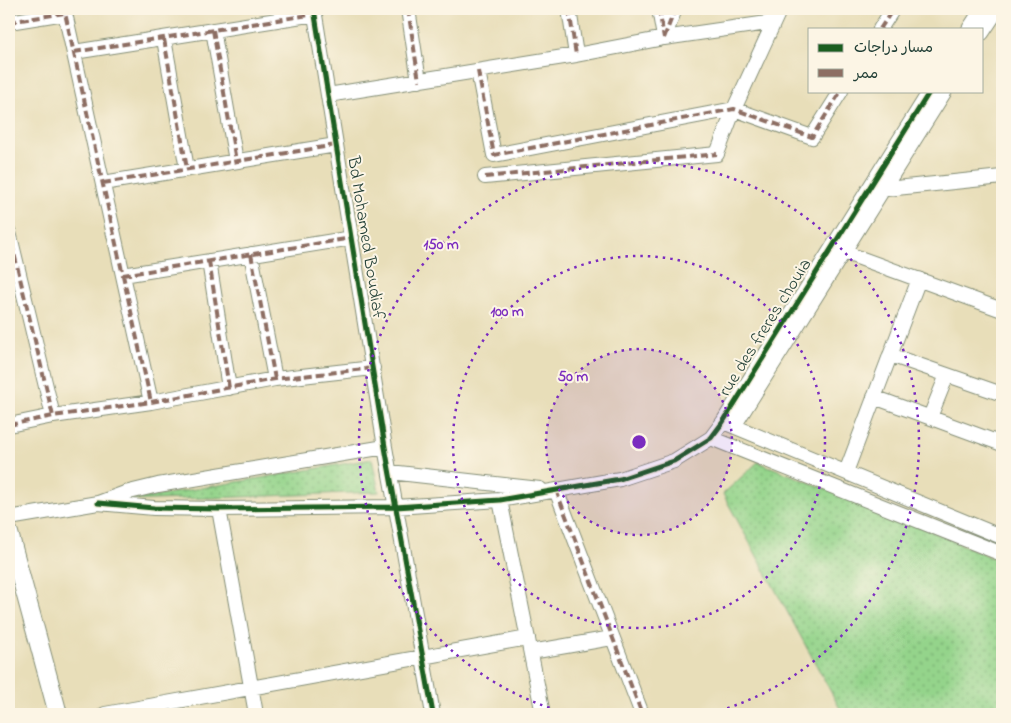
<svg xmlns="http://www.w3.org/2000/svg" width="1011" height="723" viewBox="0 0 1011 723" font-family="'Indie Flower','Playpen Sans Arabic',sans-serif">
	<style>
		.grass { fill: url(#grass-dots); stroke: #5a8860 }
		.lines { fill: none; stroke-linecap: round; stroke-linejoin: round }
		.minor-casing { stroke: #848e76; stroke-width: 16 }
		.major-casing { stroke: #848e76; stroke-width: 20 }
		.minor { stroke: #fff; stroke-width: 14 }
		.major { stroke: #fff; stroke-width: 18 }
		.quiet { stroke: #8d6e63; stroke-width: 4; stroke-dasharray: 8 4; stroke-linecap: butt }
		.cycleway-casing { stroke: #fcf5e5; stroke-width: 8 }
		.cycleway { stroke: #1b5e20; stroke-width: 5 }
		.ring { fill: none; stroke: #7b2cbf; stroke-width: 2.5; stroke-dasharray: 2.5 5 }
		.labels { text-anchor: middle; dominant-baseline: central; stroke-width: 4; stroke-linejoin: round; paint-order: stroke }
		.street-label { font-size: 18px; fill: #1f3d34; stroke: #fcf5e5 }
		.centre { fill: #7b2cbf; stroke: #fcf5e5; stroke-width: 2.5 }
		.ring-label { font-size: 15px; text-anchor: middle; font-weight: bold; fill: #7b2cbf; stroke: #fcf5e5; stroke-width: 4; stroke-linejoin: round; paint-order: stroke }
	</style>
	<defs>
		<pattern id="grass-dots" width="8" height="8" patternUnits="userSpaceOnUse" patternTransform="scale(1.25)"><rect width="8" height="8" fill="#94d48b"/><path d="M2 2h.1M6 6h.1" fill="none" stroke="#78ad72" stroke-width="1.8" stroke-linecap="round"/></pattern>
	</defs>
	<rect width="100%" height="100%" fill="#fcf5e5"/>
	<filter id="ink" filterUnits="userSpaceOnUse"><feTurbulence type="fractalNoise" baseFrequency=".02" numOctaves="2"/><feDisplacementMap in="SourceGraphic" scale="10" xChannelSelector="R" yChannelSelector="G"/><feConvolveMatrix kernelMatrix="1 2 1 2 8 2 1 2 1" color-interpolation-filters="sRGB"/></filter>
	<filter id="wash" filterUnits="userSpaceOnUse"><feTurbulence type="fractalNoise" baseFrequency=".0096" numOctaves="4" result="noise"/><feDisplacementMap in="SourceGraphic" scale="20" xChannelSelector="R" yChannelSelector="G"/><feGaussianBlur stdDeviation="1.12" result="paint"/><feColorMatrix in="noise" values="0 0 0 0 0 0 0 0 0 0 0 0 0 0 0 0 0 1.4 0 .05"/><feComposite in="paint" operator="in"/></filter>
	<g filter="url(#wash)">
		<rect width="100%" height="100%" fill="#e8deb9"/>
		<path class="grass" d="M372,459l7,33 -254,9z
			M758,462l159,63 85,37v152h-159l-120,-220z"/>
	</g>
	<g filter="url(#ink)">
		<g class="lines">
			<g class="minor-casing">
				<path id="minor" d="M314,9l71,438 48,267
					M408,9l11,72
					M569,9l7,46
					M659,9l5,28
					M9,22l56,-9 86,389
					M880,29l13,-20
					M969,29l13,-20
					M213,30l23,131
					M982,33l16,-24
					M664,38l11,-29
					M164,39l23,130
					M74,52l241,-38
					M478,71l16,84 240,-46 78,28 29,-46
					M328,95l248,-40 88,-17 110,-16
					M485,177l232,-23 17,-45 46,-100
					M103,183l233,-38
					M877,190l125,-13
					M9,232l44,184
					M835,249l167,61
					M251,254l24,125
					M209,261l20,127
					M123,275l229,-37
					M890,355l112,39
					M874,397l128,47
					M930,417l17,-42
					M726,423l276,114
					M9,425l44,-9 98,-14 124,-23 98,-11
					M734,426l211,-335
					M711,438l291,116
					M390,472l150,17
					M846,472l73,-193
					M556,490l86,224
					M500,500l43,214
					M98,503l56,5 65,1 177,-2 104,-7 120,-21 54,-18 37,-23 12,-16 207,-331
					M219,509l37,205
					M9,518l89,-15 27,-10 33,-8 227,-38
					M531,652l81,-14
					M105,714l423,-76"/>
			</g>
			<g class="major-casing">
				<path id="major" d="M9,533l49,181"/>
			</g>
			<use href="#minor" class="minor"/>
			<use href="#major" class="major"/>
			<path class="quiet" d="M408,9l11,72
				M569,9l7,46
				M659,9l5,29
				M9,22l56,-9 86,389
				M880,29l13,-20
				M213,30l23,131
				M664,38l11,-29
				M164,39l23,130
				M74,52l241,-38
				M478,71l16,84 240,-46 78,28 29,-46
				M485,177l232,-23
				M103,183l233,-38
				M9,232l44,184
				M251,254l24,125
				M209,261l20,127
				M123,275l229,-37
				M9,425l44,-9 98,-14 124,-23 98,-11
				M556,490l86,224"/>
			<g class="cycleway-casing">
				<path id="cycleway" d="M314,9l71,438 48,267
					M98,503l56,5 65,1 177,-2 104,-7 120,-21 54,-18 37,-23 12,-16 207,-331"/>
			</g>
			<use href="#cycleway" class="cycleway"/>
		</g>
	</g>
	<circle cx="639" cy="442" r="93" fill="#7b2cbf" fill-opacity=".12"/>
	<g class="ring">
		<circle cx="639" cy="442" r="93"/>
		<circle cx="639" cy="442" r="186"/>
		<path d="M571 714A280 280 0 1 1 707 714"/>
	</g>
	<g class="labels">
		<g class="street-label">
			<text transform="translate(365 238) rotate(81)">Bd Mohamed Boudiaf</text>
			<text transform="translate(766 328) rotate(-58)">rue des freres chouia</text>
		</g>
	</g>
	<circle cx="639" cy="442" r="8" class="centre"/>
	<g class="ring-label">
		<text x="441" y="249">150 m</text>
		<text x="507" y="316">100 m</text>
		<text x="573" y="381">50 m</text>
	</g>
	<rect width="1011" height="723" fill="none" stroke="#fcf5e5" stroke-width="30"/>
	<rect x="808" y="28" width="175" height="65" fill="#fcf5e5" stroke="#a4ab9e"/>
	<rect x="818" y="44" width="25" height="8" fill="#1b5e20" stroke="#a4ab9e"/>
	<text x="854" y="52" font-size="15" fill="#1f3d34">مسار دراجات</text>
	<rect x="818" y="69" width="25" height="8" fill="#8d6e63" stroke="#a4ab9e"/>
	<text x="854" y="78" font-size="15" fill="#1f3d34">ممر</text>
</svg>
